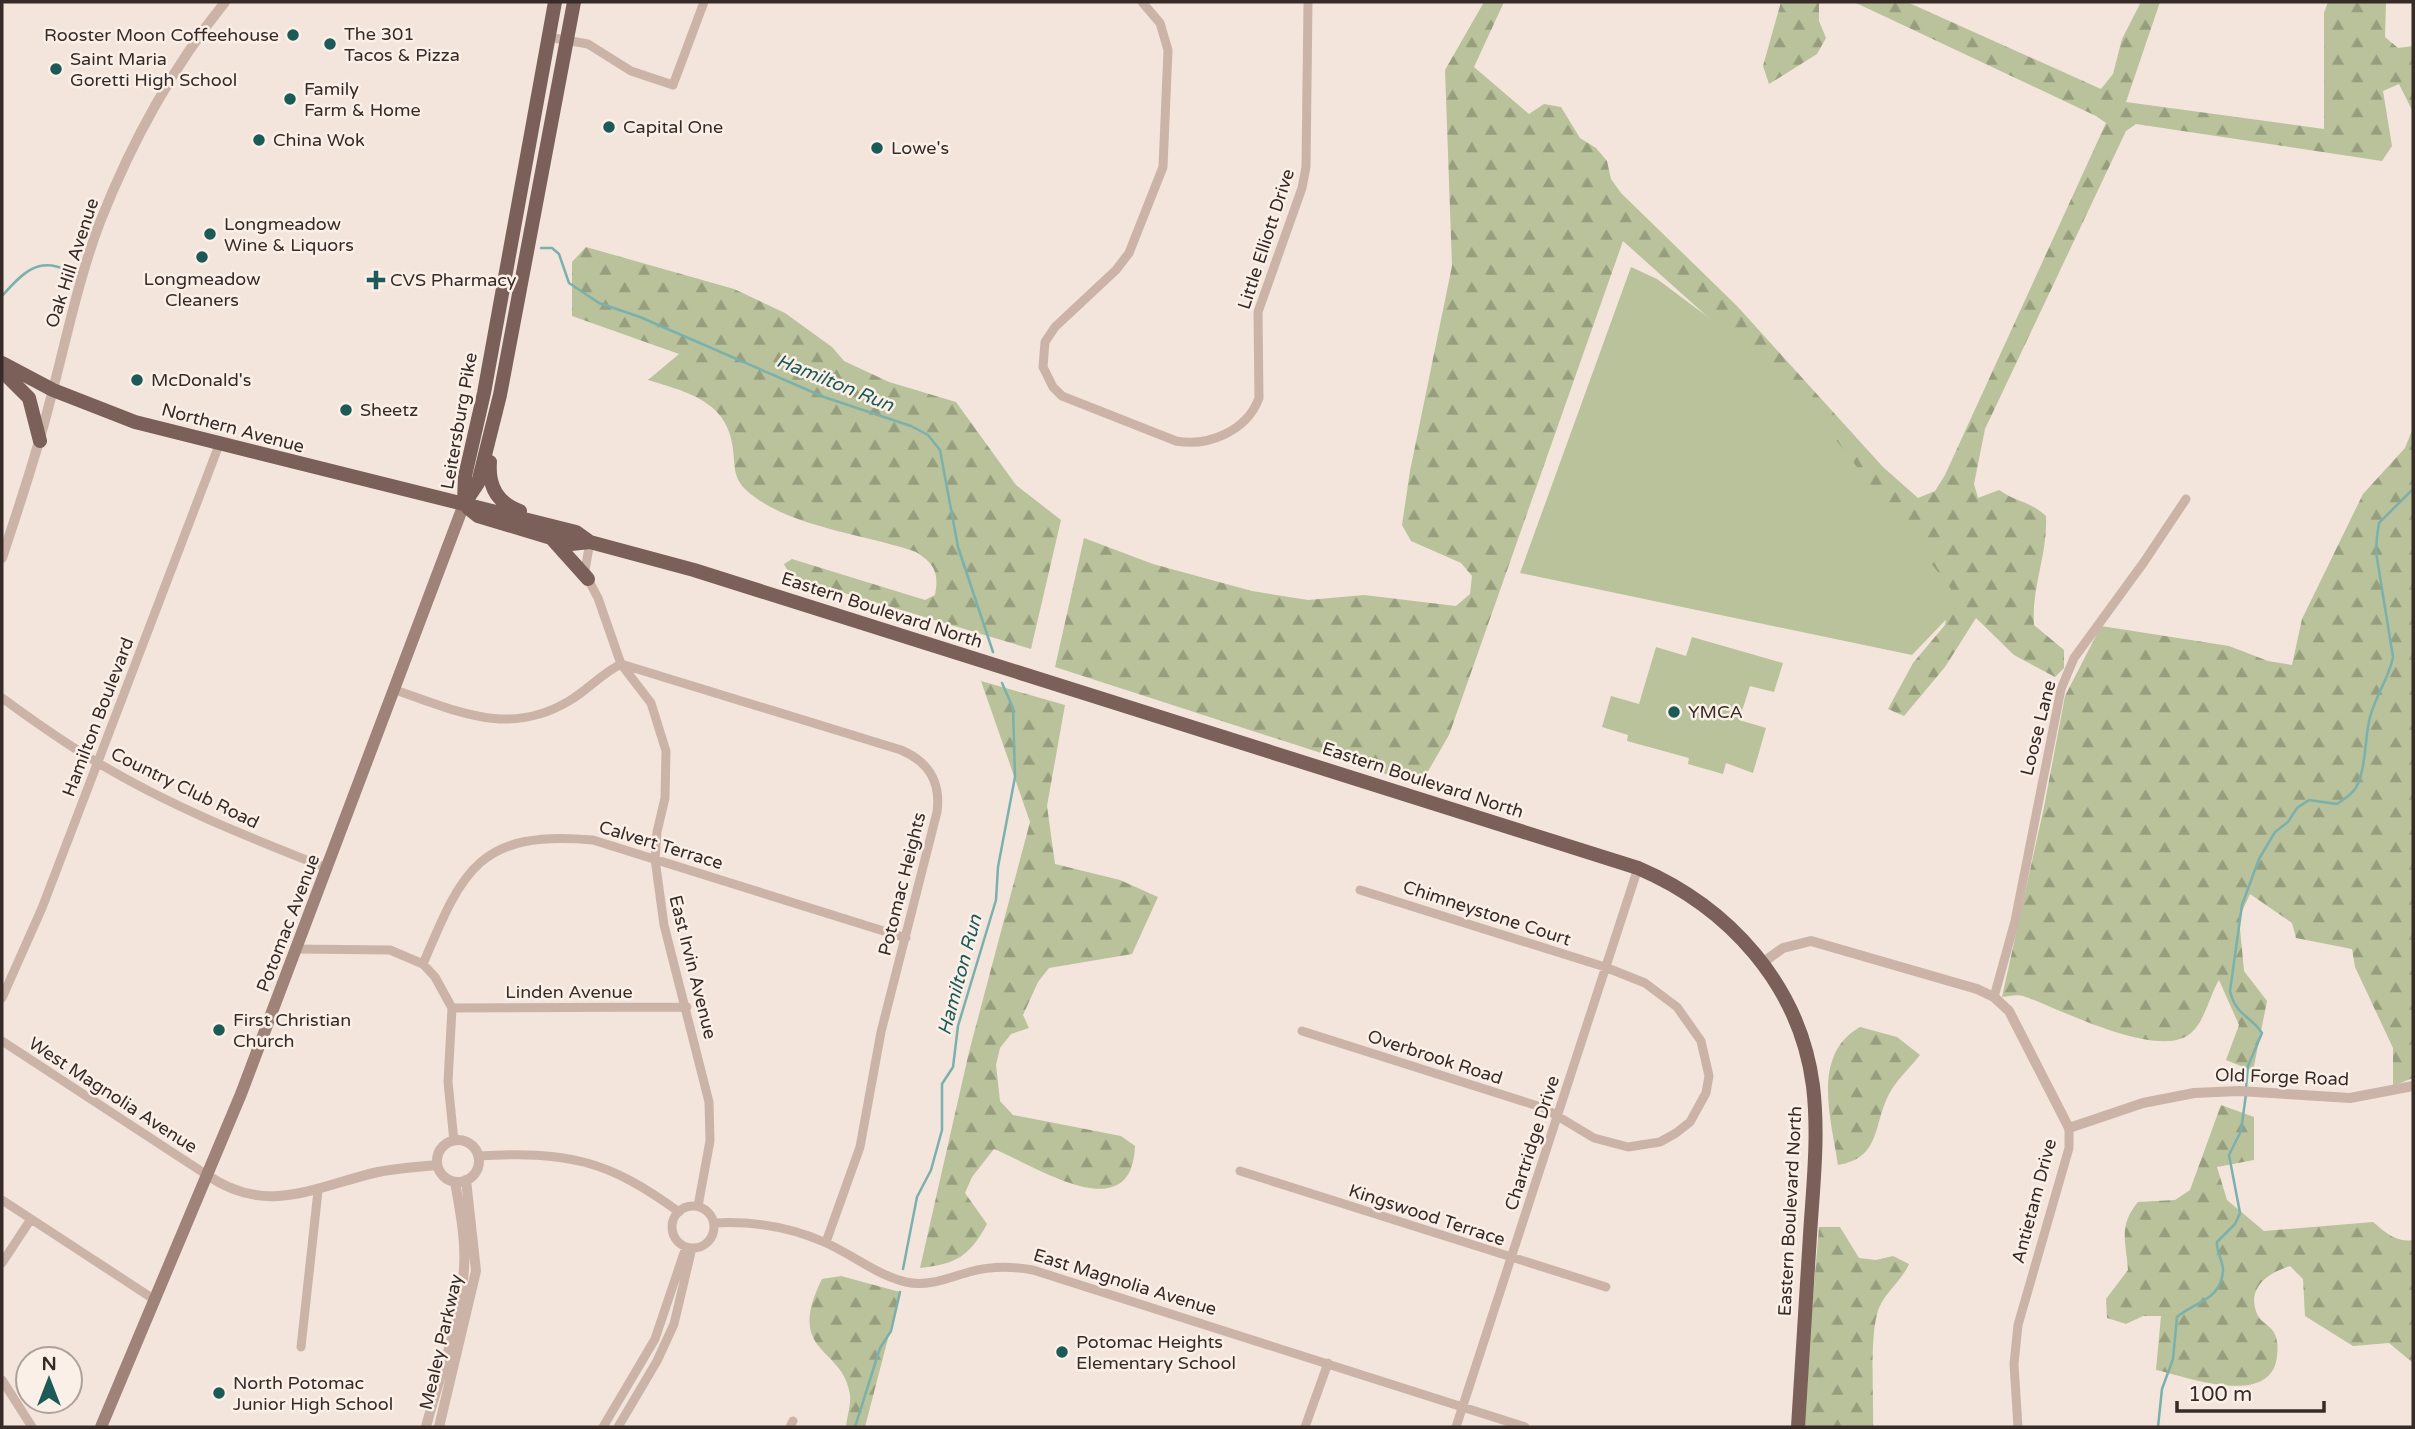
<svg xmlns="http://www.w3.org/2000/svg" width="2415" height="1429" viewBox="0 0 2415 1429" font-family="'Varela Round',sans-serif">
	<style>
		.grass { fill: #b9c29b }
		.forest { fill: url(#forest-firs) }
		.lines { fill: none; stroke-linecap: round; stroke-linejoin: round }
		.stream { stroke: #7ab1ad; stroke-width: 2.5 }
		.minor { stroke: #cbb4a7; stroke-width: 9 }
		.tertiary { stroke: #cbb4a7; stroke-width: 10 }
		.secondary { stroke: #9f8278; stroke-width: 12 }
		.primary { stroke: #7a6059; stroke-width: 14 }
		.poi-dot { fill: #1c5a58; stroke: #faf0e8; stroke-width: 2.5 }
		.labels { text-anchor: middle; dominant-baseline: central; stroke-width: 5; stroke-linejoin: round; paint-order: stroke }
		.poi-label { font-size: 18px; fill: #372b28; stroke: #faf0e8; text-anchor: start }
		.street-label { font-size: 18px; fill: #372b28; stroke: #faf0e8 }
		.water-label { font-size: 19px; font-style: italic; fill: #1c5a58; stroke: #faf0e8 }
	</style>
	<defs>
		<pattern id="forest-firs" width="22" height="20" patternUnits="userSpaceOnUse" patternTransform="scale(1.75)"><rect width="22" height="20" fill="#b9c29b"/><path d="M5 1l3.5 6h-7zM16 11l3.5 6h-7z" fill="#979e7e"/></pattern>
	</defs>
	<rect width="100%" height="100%" fill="#f3e5dc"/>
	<path class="grass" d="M1631,267l26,12 142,106 185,195 -72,75 -392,-82z
		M1692,637l91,26 -9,29 -24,-6 -11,34 27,8 -13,45 -27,-10 -3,11 -35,-10 1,-6 -62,-17 1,-6 -26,-8 9,-31 28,8 17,-57 30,9z"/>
	<path class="forest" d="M1484,2h20l-30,65 55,47 15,-10 17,3 19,31 16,10 11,13 4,18 10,14 116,113 146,161 35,31 17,-7 10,-16 161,-352 -10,-7 -242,-114h53l194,87 12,-15 9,-35 19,-37h19l-34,100 198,27v-116l4,-11h58l-1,35 13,11 15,-2v66l-14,-28 -16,7 9,55 -10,15 -246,-37 -10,7 -141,298 -11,55 4,14 21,-8c19,13 29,10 47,26 2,37 -15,73 -12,109l30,25v18l-9,9 -41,-22 -38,-37 -31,49 -41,49 -16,-7 25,-46 32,-38 6,-36 -134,-174 -194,-174 -174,494 -29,50 -365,-118 29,-129 69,26 99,27 56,9 56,-5 92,11 14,-12 2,-18 -11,-13 -50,-22 -9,-16 8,-54 42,-205 -7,-196z
		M1781,2h38v19l7,17 -9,16 -48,30 -6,-18z
		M586,247l148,42 51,24 47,34 12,14 45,21 67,20 60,83 45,35 -30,129 -240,-72 -7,-13 8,-5 133,41 10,-5c4,-22 0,-31 -19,-43 -51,-18 -131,-25 -171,-63 -12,-12 -10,-24 -12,-40 -5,-48 -46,-57 -85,-69l31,-26 -107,-38v-54z
		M2413,428v650l-20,8v-38l-38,-81 -3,-18 -56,-11 -4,-15 -42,-29 -11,24 5,53 23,30 -14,70 -27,-11 13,-35 -20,-45c-9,15 -14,40 -27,52 -30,31 -136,-25 -169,-36 -6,-2 -14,0 -21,1l42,-190 21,-111 36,-70 128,20 39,15 24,4 10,-46 61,-125 42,-46z
		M981,681l84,24 -18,101 8,58 65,16 38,17 -26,57 -83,14 -11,14 -15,33 6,13 -18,6 -11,14 -4,17 4,36 13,14 108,21 14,10c-3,85 -99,20 -141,3l-22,28 -7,16 22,31c-18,33 -31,40 -67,44l49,-216 61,-230z
		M1860,1027l37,10 23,18c-10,13 -23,24 -31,39 -16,31 -8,64 -51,71 -7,-47 -27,-110 22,-138z
		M2221,1105l33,12v43l-37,7 10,33 37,31 109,-9c12,10 23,21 40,18v123l-24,-20 -36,3 -48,-30 -2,-37 -13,-13c-23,7 -45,23 -32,50 3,6 11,9 15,15 6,9 5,21 3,31 -11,44 -89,15 -120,8l5,-54h-18l-17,8 -19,-6 -1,-19 22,-29c-2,-29 -10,-44 10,-68l37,-2 15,-10z
		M1819,1227h21l19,31 17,2 17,-4 16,8c-8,18 -23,27 -30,44 -10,25 -5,90 -6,119h-71z
		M841,1276l59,16 -35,135h-19c1,-10 5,-22 4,-32 -6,-49 -66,-40 -28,-116z"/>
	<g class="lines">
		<path class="stream" d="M541,248h11l7,6 10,29 30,20 41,14 184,80 87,29 17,9 12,15 18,97 35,105
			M2,296c19,-21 35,-40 64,-26
			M2246,1088l2,-22 14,-33c-12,-18 -26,-17 -32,-42l12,-86 17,-46 16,-27 13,-10 9,-14 12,-8 28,4c10,-7 18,-11 22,-23 7,-17 6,-45 11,-64 6,-22 19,-39 23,-60l-17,-105 1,-16 2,-13 34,-34
			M903,1269l14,-72 14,-27 11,-40v-46l11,-17 5,-41 38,-126 2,-33 17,-90 -2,-69 -11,-25
			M855,1427l25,-79 11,-17 9,-39
			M2158,1427l4,-38 11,-30 4,-42c17,-15 45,-17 46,-47 0,-10 -7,-18 -6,-28l18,-18 5,-11 -11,-58 12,-24 5,-37"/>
		<path class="minor" d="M1142,2l18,21 8,27 -5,117 -34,86 -13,17 -61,57 -10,15 -2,25 10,20 9,9 114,45c32,6 71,-10 83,-43l-1,-86 44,-124 4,-21 2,-165
			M548,37l40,7 43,27 42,14 31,-83
			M590,542l-5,28 3,9 10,19 23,66 30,39 15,48 -1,47 -8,34 -2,27 9,66 45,177 1,39 -12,65
			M621,664l280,86c28,12 40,32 36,62l-56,220 -21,115 -34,95
			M395,690c61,20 112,48 174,11 19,-11 32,-27 52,-37
			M2,698c30,22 61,44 93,63 72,44 153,76 232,107
			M297,949l93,1 33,14 12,13 17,31 -4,74 6,59
			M423,964c40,-95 56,-134 170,-124l313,98
			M1994,997l21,-76 46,-232 13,-31 70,-96 42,-63
			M2,998l40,-90 177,-463
			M452,1008l235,-1
			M1302,1031l242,77 50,30 34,9 32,-5 16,-9 14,-11 16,-29 3,-17 -8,-35 -24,-34 -32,-24 -40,-16 -245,-77
			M2,1041l205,134
			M478,1156c88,-5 129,3 201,56
			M1240,1171l366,116
			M2,1200l153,100
			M672 1227a21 21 0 1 1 42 0a21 21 0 1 1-42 0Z
			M714,1223c38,-2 74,3 110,19 28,12 52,33 82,40 22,5 42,-4 63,-10 22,-6 42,-6 64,-2l492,157
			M2,1263l29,-44
			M301,1347l17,-156
			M2,1380l30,47
			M603,1427l52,-88 31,-92
			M618,1427l39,-66 17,-37 18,-76
			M790,1427l3,-6
			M1305,1427l23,-64
			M1456,1427l182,-559
			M2018,1427l-4,-63 4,-39 51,-177v-20"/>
		<path class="tertiary" d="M2,558c17,-52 35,-104 48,-157 16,-60 28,-121 50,-179 31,-79 72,-154 125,-220
			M1762,963l21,-15 28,-7 166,48 17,8 15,14 60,117 74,-25 51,-10 45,-2 111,7 63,-12
			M437 1161a21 21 0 1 1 42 0a21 21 0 1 1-42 0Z
			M207,1175c61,42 109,11 171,-3 19,-4 40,-5 59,-7
			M426,1427c13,-51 36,-106 38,-159 2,-29 -4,-57 -9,-86
			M439,1427l37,-156 -10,-91"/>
		<path class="secondary" d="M101,1427l140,-333 223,-590"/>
		<path class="primary" d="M2,363l51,27 82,32 441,110 14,10 104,28 944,298c91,39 162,117 175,218 6,50 0,100 -3,149 -4,64 -8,128 -12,192
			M2,371l27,27 11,43
			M490,462c-2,24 7,41 30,49
			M464,503l1,-27 19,-83 71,-391
			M464,504l14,-21 22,-88 74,-393
			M468,508l10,8 93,28 19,-2
			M553,540l35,39"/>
	</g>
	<g class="poi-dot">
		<circle cx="293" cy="35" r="7"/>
		<circle cx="330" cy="44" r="7"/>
		<circle cx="56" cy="69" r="7"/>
		<circle cx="290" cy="99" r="7"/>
		<circle cx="609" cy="127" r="7"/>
		<circle cx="259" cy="140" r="7"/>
		<circle cx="877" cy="148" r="7"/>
		<circle cx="210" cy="234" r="7"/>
		<circle cx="202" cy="257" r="7"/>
		<path d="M372.5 269.5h7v7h7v7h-7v7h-7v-7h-7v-7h7z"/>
		<circle cx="137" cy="380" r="7"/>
		<circle cx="346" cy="410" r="7"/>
		<circle cx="1674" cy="712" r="7"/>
		<circle cx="219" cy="1030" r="7"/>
		<circle cx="1062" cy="1352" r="7"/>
		<circle cx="219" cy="1393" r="7"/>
	</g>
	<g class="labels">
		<g class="poi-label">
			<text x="344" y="34">The 301<tspan x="344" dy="21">Tacos &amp; Pizza</tspan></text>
			<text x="279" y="35" text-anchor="end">Rooster Moon Coffeehouse</text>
			<text x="70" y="59">Saint Maria<tspan x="70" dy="21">Goretti High School</tspan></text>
			<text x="304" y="89">Family<tspan x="304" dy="21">Farm &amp; Home</tspan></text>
			<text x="623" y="127">Capital One</text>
			<text x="273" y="140">China Wok</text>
			<text x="891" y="148">Lowe's</text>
			<text x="224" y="224">Longmeadow<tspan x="224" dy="21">Wine &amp; Liquors</tspan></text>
			<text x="202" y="279" text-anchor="middle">Longmeadow<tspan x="202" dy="21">Cleaners</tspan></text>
			<text x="390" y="280">CVS Pharmacy</text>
			<text x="151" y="380">McDonald's</text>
			<text x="360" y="410">Sheetz</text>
			<text x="1688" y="712">YMCA</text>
			<text x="233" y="1020">First Christian<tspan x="233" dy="21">Church</tspan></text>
			<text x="1076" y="1342">Potomac Heights<tspan x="1076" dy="21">Elementary School</tspan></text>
			<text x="233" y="1383">North Potomac<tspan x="233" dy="21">Junior High School</tspan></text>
		</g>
		<g class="street-label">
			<text transform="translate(1266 239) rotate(-72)">Little Elliott Drive</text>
			<text transform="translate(72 263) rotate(-72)">Oak Hill Avenue</text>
			<text transform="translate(459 421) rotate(-80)">Leitersburg Pike</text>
			<text transform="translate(233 428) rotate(15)">Northern Avenue</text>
			<text transform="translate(882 610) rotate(18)">Eastern Boulevard North</text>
			<text transform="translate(98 717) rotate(-69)">Hamilton Boulevard</text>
			<text transform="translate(2038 728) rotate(-76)">Loose Lane</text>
			<text transform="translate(1423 780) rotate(18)">Eastern Boulevard North</text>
			<text transform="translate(185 788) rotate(26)">Country Club Road</text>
			<text transform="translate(661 845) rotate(17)">Calvert Terrace</text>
			<text transform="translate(902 884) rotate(-76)">Potomac Heights</text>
			<text transform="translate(1487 913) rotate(18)">Chimneystone Court</text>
			<text transform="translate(288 923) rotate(-69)">Potomac Avenue</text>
			<text transform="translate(693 967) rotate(76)">East Irvin Avenue</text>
			<text x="569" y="992">Linden Avenue</text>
			<text transform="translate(1435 1057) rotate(18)">Overbrook Road</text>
			<text transform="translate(2282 1077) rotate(2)">Old Forge Road</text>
			<text transform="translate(113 1095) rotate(33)">West Magnolia Avenue</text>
			<text transform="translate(1532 1143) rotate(-72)">Chartridge Drive</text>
			<text transform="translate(2034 1201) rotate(-75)">Antietam Drive</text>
			<text transform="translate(1790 1211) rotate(-87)">Eastern Boulevard North</text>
			<text transform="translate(1427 1215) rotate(18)">Kingswood Terrace</text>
			<text transform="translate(1125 1282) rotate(17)">East Magnolia Avenue</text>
			<text transform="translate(441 1342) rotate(-77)">Mealey Parkway</text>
		</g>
		<g class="water-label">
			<text transform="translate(835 383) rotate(22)">Hamilton Run</text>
			<text transform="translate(960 975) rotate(-75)">Hamilton Run</text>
		</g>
	</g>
	<rect width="2415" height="1429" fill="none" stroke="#372b28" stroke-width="7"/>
	<g transform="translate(49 1380)"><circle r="33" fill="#faf0e8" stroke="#aca19b" stroke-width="2"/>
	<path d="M0-5L12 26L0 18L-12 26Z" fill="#1c5a58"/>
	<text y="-10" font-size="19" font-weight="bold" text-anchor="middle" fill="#372b28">N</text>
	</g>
	<path d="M2177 1401v10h147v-10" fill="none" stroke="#372b28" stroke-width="3.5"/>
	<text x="2188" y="1401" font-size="21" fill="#372b28" stroke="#faf0e8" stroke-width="5" paint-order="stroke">100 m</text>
</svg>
